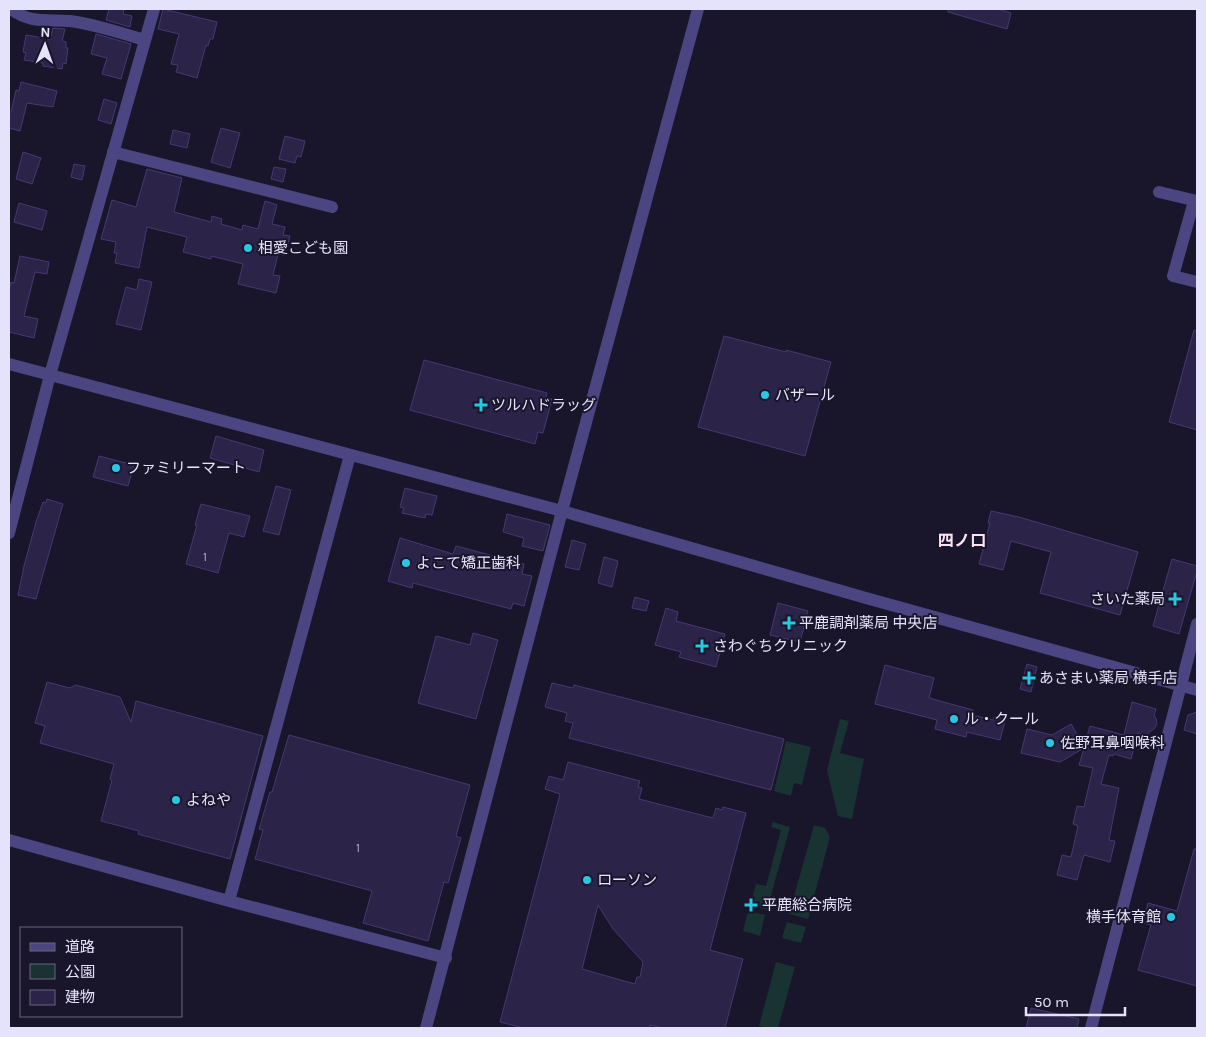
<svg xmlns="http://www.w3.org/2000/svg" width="1206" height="1037" viewBox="0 0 1206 1037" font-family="Karla,'Noto Sans JP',sans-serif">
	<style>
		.green { fill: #193333 }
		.building { fill: #2c2348; stroke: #463971; fill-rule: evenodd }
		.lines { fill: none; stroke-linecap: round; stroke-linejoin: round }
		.minor { stroke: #4b4682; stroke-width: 12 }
		.poi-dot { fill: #27c9e2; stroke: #19152a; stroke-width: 2 }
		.labels { text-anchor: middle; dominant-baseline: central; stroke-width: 4; stroke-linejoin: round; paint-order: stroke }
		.number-label { font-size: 12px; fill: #b7b2ce }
		.poi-label { font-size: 15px; fill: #e5e2fb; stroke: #19152a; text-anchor: start }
		.neighbourhood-label { font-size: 16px; font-weight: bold; fill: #fbe3f2; stroke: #19152a }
	</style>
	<rect width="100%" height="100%" fill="#19152a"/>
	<path class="green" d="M840,719l9,2 -9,32 24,6 -12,60 -14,-3 -11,-46z
		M786,741l25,6 -9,38 -8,-2 -3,13 -17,-5z
		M773,822l17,5 -23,83 -17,-5 6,-21 10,2 15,-56 -10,-3z
		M814,825l11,3 5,9 -22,82 -19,-5z
		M748,911l17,4 -5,21 -17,-5z
		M787,922l19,5 -5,16 -19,-5z
		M776,962l19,5 -17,61h-10l-9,-2z"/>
	<path class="building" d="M109,9h15l-1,5 9,2 -2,11 -24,-7z
		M163,9l54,13 -4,17h-3l-2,7 -2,-1 -9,33 -21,-6 2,-7 -7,-1 8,-30 -21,-5z
		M948,9h54l-1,1 10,3 -4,16 -59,-17z
		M53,28l12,1 -3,12 4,1v6h2l-2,16 -3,-1 -1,6 -19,-3v-3l-19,-3 2,-7 -3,-1 3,-17 24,4z
		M96,34l35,10 -10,35 -19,-5 5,-16 -16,-4z
		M21,82l36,9 -4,16 -26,-4 -7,28 -11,-3v-16h2l5,-22 3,1z
		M104,99l13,4 -6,21 -13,-4z
		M221,128l19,5 -10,35 -19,-6z
		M173,130l17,4 -3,14 -17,-4z
		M285,136l20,5 -4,16 -4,-1 -2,7 -16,-4z
		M23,152l18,6 -9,26 -16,-5z
		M74,164l11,2 -3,14 -11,-3z
		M274,167l12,2 -3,13 -12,-3z
		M147,169l35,9 -8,34 37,10 1,-6 10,3 -1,5 21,6 1,-5 15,4 7,-28 12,4 -5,19 13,3 -2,8 7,1 -5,19 -7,-1 -5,21 7,1 -4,17 -38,-9 5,-20 -32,-8v3l-28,-7 4,-15 -40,-10 -8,41 -24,-5 2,-10h-3l2,-11 -15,-3 11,-39 24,7z
		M19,203l28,8 -5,19 -28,-8z
		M20,256l29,6 -2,12 -12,-2 -11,44 14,3 -4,19 -25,-6v-41l2,-9 3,1z
		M139,279l13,3 -11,48 -25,-6 10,-37 11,3z
		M1194,330l3,1v99l-28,-8z
		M724,336l62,16v-2l45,12 -26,94 -107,-29z
		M424,360l123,33 -1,5 6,1 -9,34 -5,-1 -3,12 -125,-34z
		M216,436l48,14 -5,22 -49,-14z
		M99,456l35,9 -6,21 -35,-9z
		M276,486l15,4 -12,45 -16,-4z
		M405,488l32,8 -5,19 -6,-1 -1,4 -23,-5 2,-5 -4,-1z
		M47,499l16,5 -27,95 -18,-4 6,-29 12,-44 7,-20 3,1z
		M201,504l49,12 -6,21 -15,-4 -11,40 -32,-9 11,-39h-2z
		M991,511l28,6 119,35 -18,63 -80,-22 11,-41 -40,-11 -8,29 -24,-6 11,-41h-2z
		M507,514l43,11 -7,26 -21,-5 2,-8 -21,-6z
		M400,538l53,16 3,-8 68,18 -2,10 10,2 -8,30 -11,-3 -2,6 -98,-26 -1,5 -24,-7z
		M572,540l14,4 -7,26 -14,-3z
		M604,557l14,4 -6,26 -14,-4z
		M1172,559l25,7v5l-18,63 -26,-8z
		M635,597l14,4 -3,10 -14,-3z
		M778,603l30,8 -8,31 -30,-7z
		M666,608l12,4 -2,9 49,13 -9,33 -37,-10 2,-5 -26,-7z
		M473,633l25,7 -22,79 -58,-16 18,-67 34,9z
		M1027,664l10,3 -6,25 -11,-3z
		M885,665l49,13 -5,20 44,12 -1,5 21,5 1,-3 10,2 1,2 -5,19 -33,-8 -1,5 -31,-8 2,-9 -62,-16z
		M47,682l23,6 6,-3 44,12 11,25 5,-21 127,35 -33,123 -92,-25 1,-3 -38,-10 11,-41 -2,-1 4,-15 -74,-21 5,-17 -10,-3z
		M552,683l21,5 1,-3 210,54 -13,51 -202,-52 4,-15 -8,-2 2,-8 -22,-6z
		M1132,702l24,7 -2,7 2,2 1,6 -3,5 -5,3 -1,4 -10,-3 -7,26 -17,-5 -1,2 -4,-1 -8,29 18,4 -10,52 6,1 -5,21 -26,-7 -7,25 -20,-5 5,-20 9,2 7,-31 -5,-2 4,-18 7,1 9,-39 -14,-3 5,-17 -24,14 -39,-9 6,-24 25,6 19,-11 13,22 6,-20 34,9z
		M1197,712v22l-13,-4 4,-15z
		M289,735l181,50 -14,51 5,2 -13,45 -4,-1 -16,59 -65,-18 9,-32 -117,-32 8,-29 -4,-1 11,-37h2z
		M568,762l72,19 -2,6 4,1 -3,11 74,19 3,-10 6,2 1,-3 23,6 -36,137 33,9 -18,69h-62l-13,-3v3h-126l-24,-6 60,-228 -15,-5 4,-13 14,4zM598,905l15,24 30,33 -3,15h-3l-2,7 -53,-15z
		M1194,849h3v137l-59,-16 13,-45 -8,-2 5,-20 29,8z
		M1031,1008l48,11 -2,9h-51z"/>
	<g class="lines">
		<path class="minor" d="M11,9c20,15 36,10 59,12 25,3 50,12 75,19
			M113,152l219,55
			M1159,192l38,9
			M1194,201l-21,75 24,6
			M9,364l553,147 304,87 331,92
			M9,533l41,-158 104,-366
			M9,840l220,61 217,57
			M229,901l121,-446
			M426,1028l136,-517 136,-502
			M1091,1028l106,-404"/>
	</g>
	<g class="poi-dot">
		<circle cx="248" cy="248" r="5"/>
		<circle cx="765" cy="395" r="5"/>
		<path d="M478.5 397.5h5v5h5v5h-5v5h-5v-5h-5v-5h5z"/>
		<circle cx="116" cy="468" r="5"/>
		<circle cx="406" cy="563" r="5"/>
		<path d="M1172.5 591.5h5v5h5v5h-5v5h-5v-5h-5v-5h5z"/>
		<path d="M786.5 615.5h5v5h5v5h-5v5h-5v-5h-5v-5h5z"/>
		<path d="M699.5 638.5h5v5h5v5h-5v5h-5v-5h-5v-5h5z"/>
		<path d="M1026.5 670.5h5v5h5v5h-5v5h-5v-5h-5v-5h5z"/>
		<circle cx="954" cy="719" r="5"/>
		<circle cx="1050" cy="743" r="5"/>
		<circle cx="176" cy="800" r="5"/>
		<circle cx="587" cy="880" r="5"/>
		<path d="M748.5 897.5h5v5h5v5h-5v5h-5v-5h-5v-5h5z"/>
		<circle cx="1171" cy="917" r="5"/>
	</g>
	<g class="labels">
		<g class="number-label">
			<text x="205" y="557">1</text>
			<text x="358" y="848">1</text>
		</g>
		<g class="poi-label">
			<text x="258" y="248">相愛こども園</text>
			<text x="775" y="395">バザール</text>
			<text x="491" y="405">ツルハドラッグ</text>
			<text x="126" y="468">ファミリーマート</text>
			<text x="416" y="563">よこて矯正歯科</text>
			<text x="1165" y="599" text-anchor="end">さいた薬局</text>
			<text x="799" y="623">平鹿調剤薬局 中央店</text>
			<text x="713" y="646">さわぐちクリニック</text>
			<text x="1039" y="678">あさまい薬局 横手店</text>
			<text x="964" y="719">ル・クール</text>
			<text x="1060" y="743">佐野耳鼻咽喉科</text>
			<text x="186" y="800">よねや</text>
			<text x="597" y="880">ローソン</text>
			<text x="762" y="905">平鹿総合病院</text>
			<text x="1161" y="917" text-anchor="end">横手体育館</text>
		</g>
		<g class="neighbourhood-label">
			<text x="962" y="540">四ノ口</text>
		</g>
	</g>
	<rect width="1206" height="1037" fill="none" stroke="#e5e2fb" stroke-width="20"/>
	<rect x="20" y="927" width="162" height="90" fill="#19152a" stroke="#6b677e"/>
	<rect x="30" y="943" width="25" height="8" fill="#4b4682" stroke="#6b677e"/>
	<text x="65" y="952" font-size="15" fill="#e5e2fb">道路</text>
	<rect x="30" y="964" width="25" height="15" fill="#193333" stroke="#6b677e"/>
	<text x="65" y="977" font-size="15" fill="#e5e2fb">公園</text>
	<rect x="30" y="990" width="25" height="15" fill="#2c2348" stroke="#6b677e"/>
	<text x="65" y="1002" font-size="15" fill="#e5e2fb">建物</text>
	<g transform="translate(45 45) rotate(2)" stroke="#19152a" stroke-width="4" paint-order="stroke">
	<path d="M0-4L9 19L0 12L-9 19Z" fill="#e5e2fb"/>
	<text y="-8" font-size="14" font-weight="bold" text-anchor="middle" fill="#e5e2fb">N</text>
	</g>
	<path d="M1026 1007v8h99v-8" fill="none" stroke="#e5e2fb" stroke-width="2.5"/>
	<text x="1034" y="1007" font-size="15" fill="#e5e2fb" stroke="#19152a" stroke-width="4" paint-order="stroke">50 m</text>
</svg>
